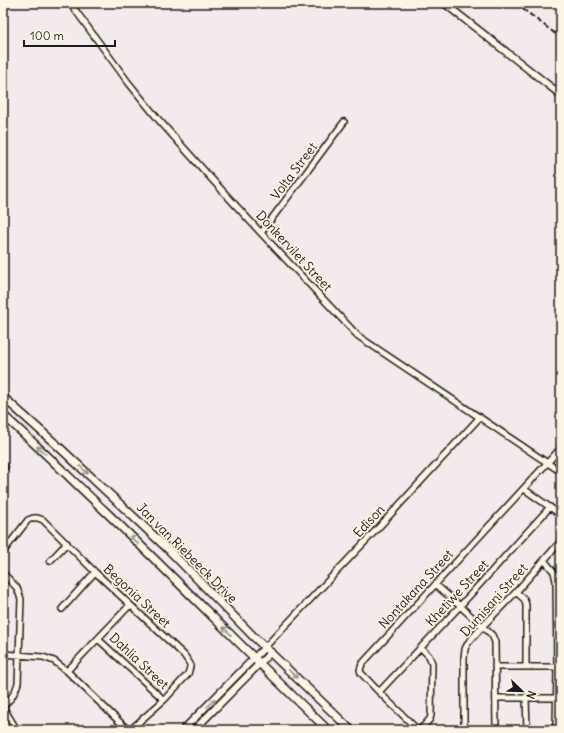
<svg xmlns="http://www.w3.org/2000/svg" width="564" height="733" viewBox="0 0 564 733" font-family="Delius,sans-serif">
	<style>
		.lines { fill: none; stroke-linecap: round; stroke-linejoin: round }
		.minor-casing { stroke: #1c1c1c; stroke-width: 8 }
		.tertiary-casing { stroke: #1c1c1c; stroke-width: 9 }
		.secondary-casing { stroke: #1c1c1c; stroke-width: 10 }
		.minor { stroke: #fcf5e5; stroke-width: 5 }
		.tertiary { stroke: #fcf5e5; stroke-width: 6 }
		.secondary { stroke: #fcf5e5; stroke-width: 7 }
		.rail { stroke: #1c1c1c; stroke-width: 2; stroke-dasharray: 6 3; stroke-linecap: butt }
		.oneway { stroke: #97938b }
		.labels { text-anchor: middle; dominant-baseline: central; stroke-width: 3.5; stroke-linejoin: round; paint-order: stroke }
		.street-label { font-size: 13px; fill: #1c1c1c; stroke: #fcf5e5 }
	</style>
	<rect width="100%" height="100%" fill="#f2eaeb"/>
	<filter id="ink" filterUnits="userSpaceOnUse"><feTurbulence type="fractalNoise" baseFrequency=".025" numOctaves="2"/><feDisplacementMap in="SourceGraphic" scale="8" xChannelSelector="R" yChannelSelector="G"/><feConvolveMatrix kernelMatrix="1 2 1 2 8 2 1 2 1" color-interpolation-filters="sRGB"/></filter>
	<g filter="url(#ink)">
		<g class="lines">
			<g class="minor-casing">
				<path id="minor" d="M70,3l58,79 30,37 50,56 53,58 97,103 203,136
					M261,233l83,-111
					M3,469l2,-2
					M524,489l37,26
					M3,552l25,-32c6,-3 9,-3 15,0l52,52 89,83 6,9v3l-2,7 -24,26 -34,30
					M544,560l10,12 2,9 1,86 -1,61
					M50,561l17,-18
					M3,573l14,15 4,11 -3,84c-3,11 -7,16 -15,23
					M436,585l24,21 32,29 3,7 1,88
					M516,592l8,7 2,6v62
					M62,609l33,-37
					M98,639l66,61
					M265,647l114,-120 101,-110
					M3,654l40,3 11,4 13,10 61,59
					M495,667h66
					M67,671l63,-66
					M379,692l81,-86 90,-99
					M526,697l1,33
					M496,698h61
					M3,707l14,23
					M527,728h34
					M418,730l-39,-38 -18,-19 -1,-3 2,-6 199,-216
					M420,730l10,-11 1,-4 1,-52 -3,-7 -8,-8
					M464,730v-72l1,-9 3,-6 14,-16 34,-35 45,-51"/>
			</g>
			<g class="tertiary-casing">
				<path id="tertiary" d="M444,3l117,92
					M183,730l82,-83
					M194,730l77,-78"/>
			</g>
			<g class="secondary-casing">
				<path id="secondary" d="M3,397l56,50 110,103 84,86 98,94
					M3,415c35,31 68,64 102,96 75,72 148,147 223,219"/>
			</g>
			<use href="#minor" class="minor"/>
			<use href="#tertiary" class="tertiary"/>
			<use href="#secondary" class="secondary"/>
			<path class="rail" d="M515,3l46,35"/>
		</g>
		<defs><path id="oneway-shaft" d="M-6 0H5M1.5-3L5.5 0L1.5 3" fill="none" stroke-width="1.6" stroke-linecap="round" stroke-linejoin="round"/></defs>
		<g class="oneway">
			<use href="#oneway-shaft" transform="translate(41 450) rotate(-137)"/>
			<use href="#oneway-shaft" transform="translate(84 470) rotate(43)"/>
			<use href="#oneway-shaft" transform="translate(134 540) rotate(-136)"/>
			<use href="#oneway-shaft" transform="translate(227 631) rotate(-135)"/>
			<use href="#oneway-shaft" transform="translate(293 674) rotate(44)"/>
			<use href="#oneway-shaft" transform="translate(211 703) rotate(-45)"/>
		</g>
	</g>
	<g class="labels">
		<g class="street-label">
			<text transform="translate(294 171) rotate(-53)">Volta Street</text>
			<text transform="translate(294 251) rotate(47)">Donkervilet Street</text>
			<text transform="translate(369 521) rotate(-47)">Edison</text>
			<text transform="translate(187 553) rotate(45)">Jan van Riebeeck Drive</text>
			<text transform="translate(416 589) rotate(-47)">Nontakana Street</text>
			<text transform="translate(457 593) rotate(-47)">Khetiwe Street</text>
			<text transform="translate(137 596) rotate(43)">Begonia Street</text>
			<text transform="translate(494 600) rotate(-48)">Dumisani Street</text>
			<text transform="translate(139 661) rotate(43)">Dahlia Street</text>
		</g>
	</g>
	<rect width="564" height="733" fill="none" stroke="#fcf5e5" stroke-width="16"/>
	<rect x="8" y="8" width="548" height="717" fill="none" stroke="#1c1c1c" stroke-width="1.5" filter="url(#ink)"/>
	<g transform="translate(522 691) rotate(113)" stroke="#fcf5e5" stroke-width="3" paint-order="stroke">
	<path d="M0-3L7 15L0 10L-7 15Z" fill="#1c1c1c"/>
	<text y="-6" font-size="11" font-weight="bold" text-anchor="middle" fill="#1c1c1c">N</text>
	</g>
	<path d="M24 40v6h91v-6" fill="none" stroke="#1c1c1c" stroke-width="2"/>
	<text x="30" y="40" font-size="12" fill="#1c1c1c" stroke="#fcf5e5" stroke-width="3" paint-order="stroke">100 m</text>
</svg>
